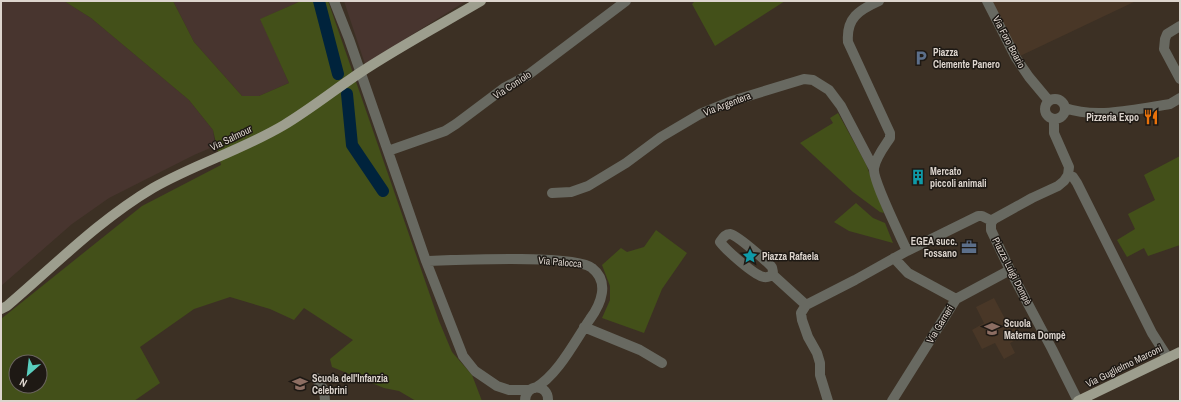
<svg xmlns="http://www.w3.org/2000/svg" width="1181" height="402" viewBox="0 0 1181 402" font-family="'Archivo Narrow',sans-serif">
	<style>
		.built { fill: #493727 }
		.industrial { fill: #48352f }
		.green { fill: #435019; fill-rule: evenodd }
		.lines { fill: none; stroke-linecap: round; stroke-linejoin: round }
		.canal { stroke: #00233c; stroke-width: 12 }
		.minor { stroke: #686961; stroke-width: 10 }
		.major { stroke: #9d9e8e; stroke-width: 10 }
		.labels { text-anchor: middle; dominant-baseline: central; stroke-width: 3; stroke-linejoin: round; paint-order: stroke }
		.street-label { font-size: 10px; fill: #ddd5ce; stroke: #1e1914 }
		.poi-label { font-size: 10px; font-weight: bold; fill: #ddd5ce; stroke: #1e1914; text-anchor: start }
	</style>
	<rect width="100%" height="100%" fill="#3c3024"/>
	<path class="built" d="M992,1h144l-116,55z
		M994,298l17,32 5,-2 5,9 -11,6 5,10 -11,6 -9,-16 -13,6 -10,-19 12,-7 -8,-16z"/>
	<path class="industrial" d="M1,1h63l27,17 98,82 24,30 2,16 -21,9 -85,43 -37,26 -71,62z
		M173,1h128l-40,18 28,64 -30,13h-17l-48,-54z
		M344,1h122l-101,63z"/>
	<path class="green" d="M64,1h109l21,41 48,54h17l30,-13 -29,-64 41,-18h27l111,320 13,31 20,23 10,26h-66l-17,-10 -15,-3 -52,-21 -2,-8 23,-19 -49,-32 -10,12 -24,-11 -40,-12 -36,12 -54,38 20,36 -26,18h-133v-82l141,-113 79,-41 -8,-35 -24,-30 -98,-82zM16,362h24v24h-24z
		M695,1h90l-70,45 -23,-42z
		M838,113l28,51 18,49 -4,-1 -27,-20 -53,-49 33,-20 -3,-5z
		M1180,156v89l-32,11 -4,-8 -17,9 -10,-17 18,-11 -7,-15 27,-14 -11,-25z
		M856,203l17,15 12,5 8,20 -44,-12 -15,-9z
		M656,230l31,23 -25,36 -18,44 -42,-15 8,-18v-14l-8,-21 19,-17 6,4 17,-5z"/>
	<g class="lines">
		<path class="canal" d="M319,1l19,73
			M347,94l5,51 31,46"/>
		<path class="minor" d="M334,1l15,38 77,222 37,95 12,15 22,15 12,4h20
			M879,1c-20,9 -33,17 -31,41l42,91v5c-6,9 -14,19 -16,30 -2,11 27,69 33,83
			M987,1l29,57 13,19 20,24
			M1180,26l-13,8 -2,5 -1,10 16,30
			M1045 109a10 10 0 1 1 20 0a10 10 0 1 1-20 0Z
			M1065,108c32,11 73,1 105,-4l10,-6
			M1054,120v13l15,34 -1,8 -4,6 -6,5 -26,12 -38,21 -3,4v7l19,40 42,79 26,52
			M388,151l57,-20 11,-7 48,-36 24,-13 98,-74
			M1068,175l5,2 4,6 75,150 16,25
			M552,193l19,-1 17,-6 38,-23 35,-26 39,-23 32,-13 72,-22 9,1 16,10 12,16 33,63
			M894,258l14,15 48,26
			M426,261c28,-1 149,-7 166,7 18,14 9,36 -2,51 -15,22 -32,56 -55,69
			M773,275c0,-3 0,-7 -2,-9 -6,-6 -34,-31 -41,-32 -5,0 -7,4 -10,8 6,8 35,34 44,35 3,1 6,-1 9,-2l33,30
			M584,327l56,23 22,13
			M316,378l8,12 1,11
			M525,401c0,-18 24,-18 23,0
			M828,401l-8,-26v-12l-3,-10 -9,-16 -6,-17 -1,-7 5,-8 49,-25 52,-29 71,-35h4l10,5
			M892,401l64,-102 54,-29"/>
		<path class="major" d="M1,309l6,-3c47,-40 92,-86 146,-118 42,-24 89,-38 131,-63 25,-15 49,-34 74,-51 39,-26 82,-49 123,-73
			M1078,401l102,-49"/>
	</g>
	<defs>
		<g id="parking-bare" transform="scale(1.2)"><path d="M-3.5-5.5H1a3.5 3.5 0 0 1 0 7H-1V5.5H-3.5ZM-1-3.4V-.6H.8a1.4 1.4 0 0 0 0-2.8Z" fill="#5c6f8a" stroke="#1e1914" stroke-width="2.5" paint-order="stroke"/></g>
		<g id="restaurant-bare" transform="scale(1.2)"><path d="M-5-6h1v4h1v-4h1v4h1v-4h1v5L-1.5 .5V6h-2V.5L-5-1ZM5-6V6H3V1.5H1.5Q1.5-4 5-6Z" fill="#e8710a" stroke="#1e1914" stroke-width="2.5" paint-order="stroke"/></g>
		<g id="building-bare" transform="scale(1.2)"><path d="M-4-6H4V6H1V3H-1V6H-4ZM-2.5-4.3h1.7v1.8h-1.7ZM.8-4.3h1.7v1.8H.8ZM-2.5-1h1.7V.8h-1.7ZM.8-1h1.7V.8H.8Z" fill="#0f9aa8" stroke="#1e1914" stroke-width="2.5" paint-order="stroke"/></g>
		<g id="office-bare" transform="scale(1.2)"><path d="M-6-3h4V-5.5h4V-3h4V5H-6ZM-1-4.5V-3h2v-1.5ZM-6 0V1H6V0Z" fill="#5c6f8a" stroke="#1e1914" stroke-width="2.5" paint-order="stroke"/></g>
		<g id="sight-bare" transform="scale(1.2)"><path d="M0-6L1.8-2.2L6-1.7L2.9 1.2L3.7 5.4L0 3.3L-3.7 5.4L-2.9 1.2L-6-1.7L-1.8-2.2Z" fill="#0f9aa8" stroke="#1e1914" stroke-width="2.5" paint-order="stroke"/></g>
		<g id="school-bare" transform="scale(1.2)"><path d="M0-5L7-2L0 1L-7-2ZM-4 1L0 2.5L4 1V4Q0 6-4 4Z" fill="#8d6e63" stroke="#1e1914" stroke-width="2.5" paint-order="stroke"/></g>
	</defs>
	<g fill-rule="evenodd">
		<use href="#parking-bare" x="921" y="58"/>
		<use href="#restaurant-bare" x="1151" y="117"/>
		<use href="#building-bare" x="918" y="177"/>
		<use href="#office-bare" x="969" y="247"/>
		<use href="#sight-bare" x="750" y="256"/>
		<use href="#school-bare" x="992" y="329"/>
		<use href="#school-bare" x="300" y="384"/>
	</g>
	<g class="labels">
		<g class="street-label">
			<text transform="translate(1009 42) rotate(62)">Via Foro Boario</text>
			<text transform="translate(512 85) rotate(-33)">Via Coniolo</text>
			<text transform="translate(727 104) rotate(-21)">Via Argentera</text>
			<text transform="translate(231 138) rotate(-26)">Via Salmour</text>
			<text transform="translate(560 262) rotate(5)">Via Palocca</text>
			<text transform="translate(1012 271) rotate(63)">Piazza Luigi Dompè</text>
			<text transform="translate(940 324) rotate(-59)">Via Garneri</text>
			<text transform="translate(1124 366) rotate(-26)">Via Guglielmo Marconi</text>
		</g>
		<g class="poi-label">
			<text x="933" y="52">Piazza<tspan x="933" dy="12">Clemente Panero</tspan></text>
			<text x="1139" y="117" text-anchor="end">Pizzeria Expo</text>
			<text x="930" y="171">Mercato<tspan x="930" dy="12">piccoli animali</tspan></text>
			<text x="957" y="241" text-anchor="end">EGEA succ.<tspan x="957" dy="12">Fossano</tspan></text>
			<text x="762" y="256">Piazza Rafaela</text>
			<text x="1004" y="323">Scuola<tspan x="1004" dy="12">Materna Dompè</tspan></text>
			<text x="312" y="378">Scuola dell'Infanzia<tspan x="312" dy="12">Celebrini</tspan></text>
		</g>
	</g>
	<rect width="1181" height="402" fill="none" stroke="#ddd5ce" stroke-width="4"/>
	<g transform="translate(28 374) rotate(208)"><circle r="19" fill="#1e1914" stroke="#6a645e"/>
	<path d="M0-3L7 15L0 10L-7 15Z" fill="#59cebe"/>
	<text y="-6" font-size="11" font-weight="bold" text-anchor="middle" fill="#ddd5ce">N</text>
	</g>
</svg>
